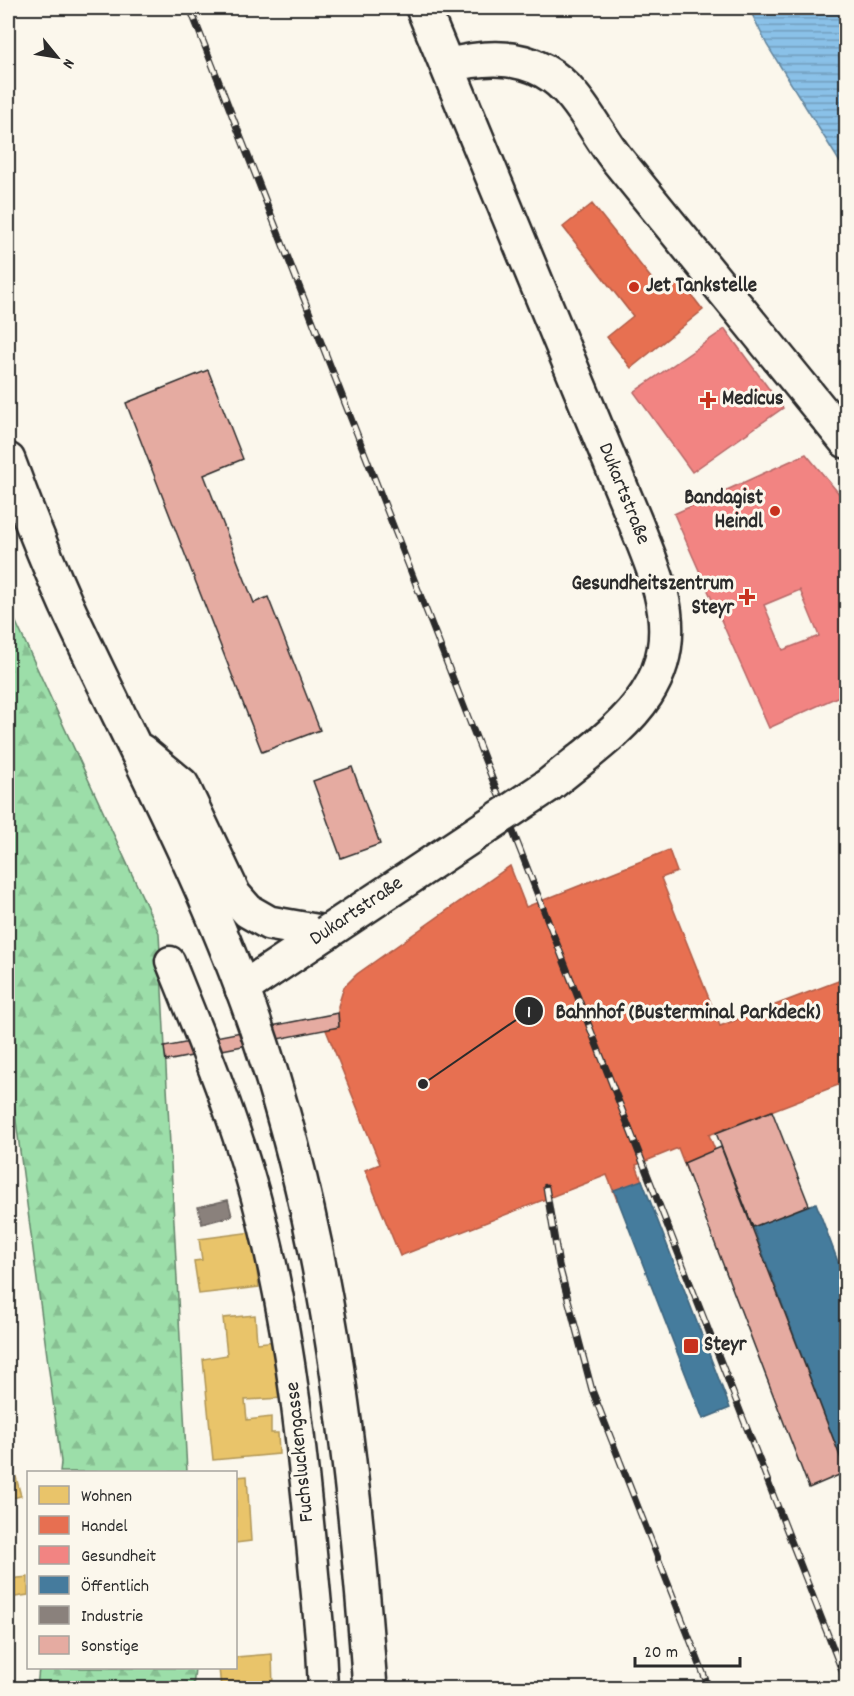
<svg xmlns="http://www.w3.org/2000/svg" width="854" height="1696" viewBox="0 0 854 1696" font-family="Dekko,sans-serif">
	<style>
		.forest { fill: url(#forest-firs); stroke: #64846a; stroke-width: 1.5 }
		.water { fill: url(#water-rules); stroke: #64859c; stroke-width: 1.5 }
		.homes { fill: #e9c46a; stroke: #b09657; stroke-width: 1.5 }
		.shops { fill: #e76f51; stroke: #af5b46; stroke-width: 1.5 }
		.health { fill: #f28482; stroke: #b66968; stroke-width: 1.5; fill-rule: evenodd }
		.public { fill: #457b9d; stroke: #3d637b; stroke-width: 1.5 }
		.industry { fill: #8a817c; stroke: #6e6764; stroke-width: 1.5 }
		.building { fill: #e5aba1; stroke: #2b2b2b; stroke-width: 1.5 }
		.lines { fill: none; stroke-linecap: round; stroke-linejoin: round }
		.street-casing { stroke: #2b2b2b; stroke-width: 33 }
		.secondary-casing { stroke: #2b2b2b; stroke-width: 38 }
		.primary-casing { stroke: #2b2b2b; stroke-width: 38 }
		.street { stroke: #fbf7ec; stroke-width: 28 }
		.secondary { stroke: #fbf7ec; stroke-width: 33 }
		.primary { stroke: #fbf7ec; stroke-width: 33 }
		.rail-casing { stroke: #2b2b2b; stroke-width: 7 }
		.rail { stroke: #fbf7ec; stroke-width: 4.5; stroke-dasharray: 14; stroke-linecap: butt }
		.secondary-bridge-casing { stroke: #2b2b2b; stroke-width: 38; stroke-linecap: butt }
		.secondary-bridge { stroke: #fbf7ec; stroke-width: 33 }
		.poi-dot { fill: #c8321e; stroke: #fbf7ec; stroke-width: 2 }
		.labels { text-anchor: middle; dominant-baseline: central; stroke-width: 6; stroke-linejoin: round; paint-order: stroke }
		.poi-label { font-size: 21px; font-weight: bold; fill: #2b2b2b; stroke: #fbf7ec; text-anchor: start }
		.street-label { font-size: 21px; fill: #2b2b2b; stroke: #fbf7ec }
		.leader { fill: none; stroke: #2b2b2b; stroke-width: 2 }
		.callout-dot { fill: #2b2b2b; stroke: #fbf7ec; stroke-width: 2 }
		.mark-label { font-size: 18px; text-anchor: middle; font-weight: bold; fill: #fff }
		.callout-label { font-size: 22px; text-anchor: middle; font-weight: bold; fill: #2b2b2b; stroke: #fbf7ec; stroke-width: 6; stroke-linejoin: round; paint-order: stroke }
	</style>
	<defs>
		<pattern id="forest-firs" width="22" height="20" patternUnits="userSpaceOnUse" patternTransform="scale(1.5)"><rect width="22" height="20" fill="#9cdea9"/><path d="M5 1l3.5 6h-7zM16 11l3.5 6h-7z" fill="#87bf92"/></pattern>
		<pattern id="water-rules" width="6" height="5" patternUnits="userSpaceOnUse" patternTransform="scale(1.5)"><rect width="6" height="5" fill="#8ac1e8"/><path d="M0 2.5h6" fill="none" stroke="#719dbc"/></pattern>
	</defs>
	<rect width="100%" height="100%" fill="#fbf7ec"/>
	<filter id="ink" filterUnits="userSpaceOnUse"><feTurbulence type="fractalNoise" baseFrequency=".0167" numOctaves="2"/><feDisplacementMap in="SourceGraphic" scale="12" xChannelSelector="R" yChannelSelector="G"/><feConvolveMatrix kernelMatrix="1 2 1 2 8 2 1 2 1" color-interpolation-filters="sRGB"/></filter>
	<g filter="url(#ink)">
		<path class="forest" d="M8,605l151,328 28,539h-127l1,-10 -53,-402z
			M39,1668h156l-2,20h-156z"/>
		<path class="water" d="M749,8h97v164l-79,-127z"/>
		<path class="homes" d="M252,1232l7,55 -60,7 -5,-33 8,-1 -3,-21z
			M255,1315l2,28 20,-2 5,57 -37,2 2,20 24,-3v16h7l1,21 -66,6 -10,-101 24,-4 -4,-37z
			M247,1476l4,65 -15,2v-66z
			M16,1477l5,19 -13,3v-20z
			M28,1577v18l-19,3 -1,-19z
			M272,1654l1,34h-52l-2,-20h17v-11z"/>
		<path class="shops" d="M592,204l71,89 17,-13 23,30 -72,58 -24,-31 26,-21 -70,-89z
			M669,850l8,22 -16,6 59,148 126,-48v104l-137,53 10,24 -32,12 -9,-23 -42,17 9,24 -28,11 -10,-25 -207,81 -35,-86 15,-6 -54,-134 13,-3 -1,-21 6,-19 13,-13 153,-108 16,41z"/>
		<path class="health" d="M725,329l58,79 -91,64 -58,-80z
			M806,454l40,48v191l-77,35 -95,-214zM800,590l19,46 -36,14 -19,-45z"/>
		<path class="public" d="M642,1180l88,228 -27,11 -89,-229z
			M816,1203l30,80v189l-93,-245z"/>
		<path class="industry" d="M228,1200l4,16 -30,8 -4,-17z"/>
		<path class="building" d="M208,370l35,89 -39,16 50,128 14,-6 52,133 -58,22 -136,-349z
			M352,767l28,77 -39,14 -28,-77z
			M338,1013l1,14 -173,34 -2,-14z
			M772,1111l37,94 -56,22 -37,-94z
			M721,1147l125,325 -37,16 -125,-325z"/>
		<g class="lines">
			<g class="street-casing">
				<path id="street" d="M170,961c34,84 69,168 91,256 36,142 46,287 60,431l2,40"/>
			</g>
			<g class="secondary-casing">
				<path id="secondary" d="M423,8l213,516c9,23 19,46 25,69 24,98 -47,138 -112,192
					M447,66c33,-9 67,-12 97,5 33,18 50,59 72,87 77,94 153,189 230,283
					M242,989l84,-56"/>
			</g>
			<g class="primary-casing">
				<path id="primary" d="M8,460c18,49 37,97 58,144 59,128 127,252 176,384 84,224 111,463 128,700
					M141,751l41,34 52,110 14,16 21,12 57,10"/>
			</g>
			<use href="#street" class="street"/>
			<use href="#secondary" class="secondary"/>
			<use href="#primary" class="primary"/>
			<g class="rail-casing">
				<path id="rail" d="M190,8l656,1673
					M546,1187l13,78 33,125 117,298"/>
			</g>
			<use href="#rail" class="rail"/>
			<g class="secondary-bridge-casing">
				<path id="secondary-bridge" d="M326,933l223,-148"/>
			</g>
			<use href="#secondary-bridge" class="secondary-bridge"/>
		</g>
	</g>
	<g class="poi-dot">
		<circle cx="634" cy="287" r="6"/>
		<path d="M705 391h6v6h6v6h-6v6h-6v-6h-6v-6h6z"/>
		<circle cx="775" cy="511" r="6"/>
		<path d="M744 588h6v6h6v6h-6v6h-6v-6h-6v-6h6z"/>
		<rect x="683" y="1338" width="16" height="16" rx="3"/>
	</g>
	<g class="labels">
		<g class="poi-label">
			<text x="646" y="287">Jet Tankstelle</text>
			<text x="722" y="400">Medicus</text>
			<text x="763" y="499" text-anchor="end">Bandagist<tspan x="763" dy="24">Heindl</tspan></text>
			<text x="734" y="585" text-anchor="end">Gesundheitszentrum<tspan x="734" dy="24">Steyr</tspan></text>
			<text x="704" y="1346">Steyr</text>
		</g>
		<g class="street-label">
			<text transform="translate(623 494) rotate(68)">Dukartstraße</text>
			<text transform="translate(357 912) rotate(-34)">Dukartstraße</text>
			<text transform="translate(301 1452) rotate(-96)">Fuchsluckengasse</text>
		</g>
	</g>
	<path class="leader" d="M423 1084L529 1011"/>
	<g class="callout-dot">
		<circle cx="423" cy="1084" r="6"/>
		<circle cx="529" cy="1011" r="15"/>
	</g>
	<g class="mark-label">
		<text x="529" y="1017">1</text>
	</g>
	<g class="callout-label">
		<text x="688" y="1018">Bahnhof (Busterminal Parkdeck)</text>
	</g>
	<rect width="854" height="1696" fill="none" stroke="#fbf7ec" stroke-width="30"/>
	<rect x="15" y="15" width="824" height="1666" fill="none" stroke="#2b2b2b" stroke-width="2" filter="url(#ink)"/>
	<rect x="27" y="1471" width="210" height="198" fill="#fbf7ec" stroke="#a8a59f" stroke-width="1.5"/>
	<rect x="39" y="1486" width="30" height="18" fill="#e9c46a" stroke="#a8a59f" stroke-width="1.5"/>
	<text x="81" y="1501" font-size="18" fill="#2b2b2b">Wohnen</text>
	<rect x="39" y="1516" width="30" height="18" fill="#e76f51" stroke="#a8a59f" stroke-width="1.5"/>
	<text x="81" y="1531" font-size="18" fill="#2b2b2b">Handel</text>
	<rect x="39" y="1546" width="30" height="18" fill="#f28482" stroke="#a8a59f" stroke-width="1.5"/>
	<text x="81" y="1561" font-size="18" fill="#2b2b2b">Gesundheit</text>
	<rect x="39" y="1576" width="30" height="18" fill="#457b9d" stroke="#a8a59f" stroke-width="1.5"/>
	<text x="81" y="1591" font-size="18" fill="#2b2b2b">Öffentlich</text>
	<rect x="39" y="1606" width="30" height="18" fill="#8a817c" stroke="#a8a59f" stroke-width="1.5"/>
	<text x="81" y="1621" font-size="18" fill="#2b2b2b">Industrie</text>
	<rect x="39" y="1636" width="30" height="18" fill="#e5aba1" stroke="#a8a59f" stroke-width="1.5"/>
	<text x="81" y="1651" font-size="18" fill="#2b2b2b">Sonstige</text>
	<g transform="translate(57 57) rotate(120)" stroke="#fbf7ec" stroke-width="4.5" paint-order="stroke">
	<path d="M0-4.5L10 22L0 15L-10 22Z" fill="#2b2b2b"/>
	<text y="-9" font-size="16" font-weight="bold" text-anchor="middle" fill="#2b2b2b">N</text>
	</g>
	<path d="M635 1657v9h105v-9" fill="none" stroke="#2b2b2b" stroke-width="3"/>
	<text x="644" y="1657" font-size="18" fill="#2b2b2b" stroke="#fbf7ec" stroke-width="4.5" paint-order="stroke">20 m</text>
</svg>
